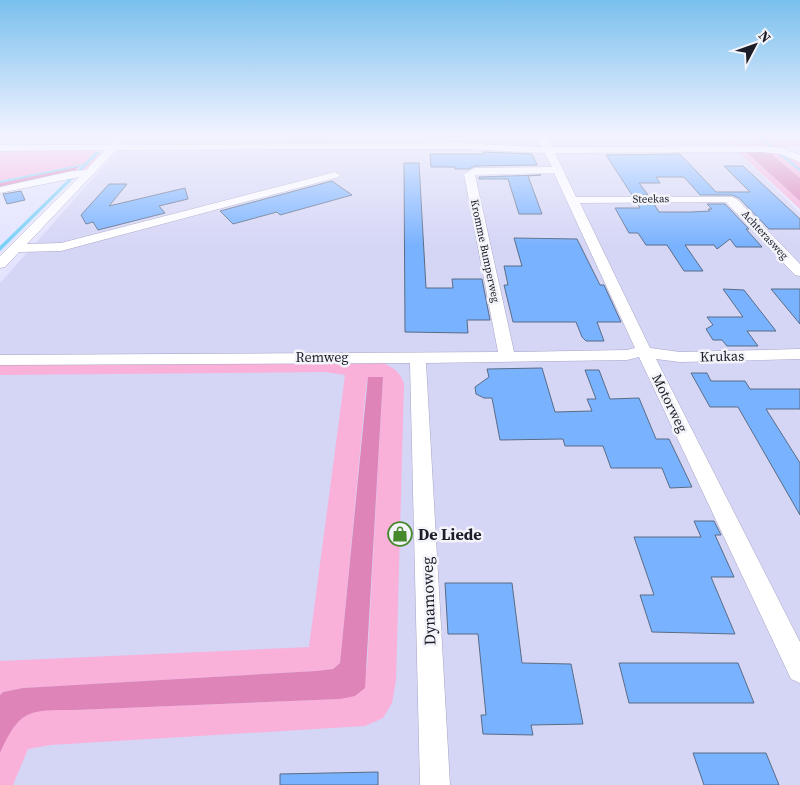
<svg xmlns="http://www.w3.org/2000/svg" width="800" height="785" viewBox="0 0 800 785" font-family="'Source Serif 4',serif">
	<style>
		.built { fill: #d5d5f6 }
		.green { fill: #f9b1da }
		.forest { fill: #de84b9 }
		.water { fill: #76d1f6 }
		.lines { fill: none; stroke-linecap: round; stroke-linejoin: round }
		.stream { stroke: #76d1f6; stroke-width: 2.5 }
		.building { fill: #79b2ff; stroke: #596c85 }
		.minor-casing { stroke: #a6a5c5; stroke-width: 1 }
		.minor { fill: #fff; fill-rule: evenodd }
		.labels { text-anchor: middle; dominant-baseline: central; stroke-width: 5; stroke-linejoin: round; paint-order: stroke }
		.far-street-label { font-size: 11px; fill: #1d1d29; stroke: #f3f3fa }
		.street-label { font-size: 14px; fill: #1d1d29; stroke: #f3f3fa }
		.near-poi-label { font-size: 16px; font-weight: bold; fill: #1d1d29; stroke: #f3f3fa; text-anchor: start }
		.near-street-label { font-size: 16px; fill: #1d1d29; stroke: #f3f3fa }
	</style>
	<rect width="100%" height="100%" fill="#e4e4ff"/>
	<path class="built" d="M131,136h589l10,7 70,70v572h-800v-502z"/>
	<path class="green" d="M721,136h7l8,7h22l-8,-7h50v11h-67z
		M0,150h90l13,3 -15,16 -8,2 19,-18h-4l-11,11 -84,17z
		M765,150l27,7 8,6v15l-31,-26h-23l54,49v8l-63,-58z
		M380,362c13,5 20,9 24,22l-8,296 -4,23 -9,15 -18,8 -314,19 -23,4 -15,36h-13v-32l8,-19 12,-15 16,-9h39l265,-11 27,-31 16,-291h-15l-2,11 -26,275 -7,6 -17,2 -293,17 -20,4 -3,3v-34l309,-14 36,-272 -20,-3 -325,3v-11z"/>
	<path class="forest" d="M746,152h23l31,26v23z
		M80,166l-5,5 -75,17v-5z
		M368,377h15l-18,311 -10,8 -15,3 -265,11c-45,0 -55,-2 -75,43v-58l3,-3 20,-4 293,-17 17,-2 7,-6z"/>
	<path class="water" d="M95,152h5l-100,99v-5l82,-80 -82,17v-2l84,-17z"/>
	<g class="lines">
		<path class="stream" d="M759,136l13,11
			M778,152l22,18"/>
	</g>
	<path class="building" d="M483,152l49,2 5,11 -62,1 -6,3h-14v-2h-24l-1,-13h54z
		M680,154l36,38h34l-26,-26h19l57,53v10h-31l-30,-31 -7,-3h-32l-16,-18h-28l4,6h-21l9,12h-16l-26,-40z
		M404,163h15l7,125h27l-1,-9h30l8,41h-23l1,13 -63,-1z
		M541,175l-13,1 14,38h-23l-11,-35h-29v-2z
		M332,181l20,14 -72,20 -3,-3 -44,12 -13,-13z
		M109,184h18l-18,22 76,-18 3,11 -29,7 6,7 -67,17 -5,-8 -7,2 -5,-9z
		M21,191l4,9 -18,4 -4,-10z
		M638,204h16l5,8h32l19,-1 -2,-2h4l-5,-5h18l24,25h-3l16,18h-26l-6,-8 -13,10 -3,-4h-29l18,26h-19l-17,-26h-21l-8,-12h-9l-14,-25h25z
		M514,238l63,1 23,46h4l17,37h-24l7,19h-18l-4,-4 -6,-15h-63l-9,-37h4l-4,-19h18z
		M723,289l21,1 32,41h-29l11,15h-31l-5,-6h-9l-7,-11 7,-4 -6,-8h36z
		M771,289h29v35z
		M542,368l13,44 37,-1 -5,-12h9l-11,-29h14l11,29 29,-1 17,41h13l23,48 -22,1 -8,-20h-51l-8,-22h-38l-2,-7 -63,1 -8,-42h-8l-8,-4 -1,-7 14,-10 -2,-8z
		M691,373h16l4,8h34l5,8h50v20h-34l34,54v52l-62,-108h-28z
		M694,521h20l7,14h-6l19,42h-23l24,57 -83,-2 -12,-37h14l-20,-58h67z
		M445,583h67l10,80 49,1 12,60 -52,1 2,10 -50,-1 -2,-19h5l-8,-81h-30z
		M619,663h119l16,40h-125z
		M693,753h73l13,32h-75z
		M378,772v13h-98v-11z"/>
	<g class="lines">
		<g class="minor-casing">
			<path id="minor" d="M537,136h10l5,11 210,-1 20,2 18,7v7l-20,-8 -18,-2 -207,1 21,44h156l6,3 62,64v12l-5,-1 -69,-73 -146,1 70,145 30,4 120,-3v10l-120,3 -24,-3 144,283v41l-9,-4 -152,-322 -12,3 -201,3 24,422h-30l-10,-422 -410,2v-10l498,-3 -34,-178 11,-6 77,-1 -7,-14 -84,-4 -345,1 -89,94 34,-1 274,-71 5,3 -1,2 -278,74 -42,1 -14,15 -5,1v-12l79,-79 -79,16v-6l72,-16 14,-1 19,-20 -105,1v-6h111l7,-5 3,1 1,4 339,-2 81,4zM554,173l81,175 -8,2 -113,2 -39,-177z"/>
		</g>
		<use href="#minor" class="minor"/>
	</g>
	<linearGradient id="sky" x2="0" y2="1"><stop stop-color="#7ac0ee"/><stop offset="0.55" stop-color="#f3f3ff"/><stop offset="1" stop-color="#f3f3ff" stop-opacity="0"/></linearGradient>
	<rect width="800" height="246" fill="url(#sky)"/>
	<defs>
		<g id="shop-ring" transform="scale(1.25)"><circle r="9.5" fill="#f3f3fa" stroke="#45892c" stroke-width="1.5"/><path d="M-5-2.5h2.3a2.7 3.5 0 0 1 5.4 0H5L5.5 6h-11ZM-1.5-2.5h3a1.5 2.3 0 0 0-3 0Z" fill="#45892c"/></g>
	</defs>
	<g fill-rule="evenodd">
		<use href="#shop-ring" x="400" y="534"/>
	</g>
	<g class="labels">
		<g class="far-street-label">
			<text transform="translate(651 199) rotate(-1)">Steekas</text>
			<text transform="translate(765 235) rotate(47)">Achterasweg</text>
			<text transform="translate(485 251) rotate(78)">Kromme Bumperweg</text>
		</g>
		<g class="street-label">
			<text transform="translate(722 356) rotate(-1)">Krukas</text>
			<text x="322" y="357">Remweg</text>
			<text transform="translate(670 403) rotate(64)">Motorweg</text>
		</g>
		<g class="near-poi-label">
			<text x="418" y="534">De Liede</text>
		</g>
		<g class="near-street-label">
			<text transform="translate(428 601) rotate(-92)">Dynamoweg</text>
		</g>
	</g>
	<g transform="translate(755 45) rotate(49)" stroke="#f3f3fa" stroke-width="4" paint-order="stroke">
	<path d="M0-4L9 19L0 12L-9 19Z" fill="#1d1d29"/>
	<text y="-8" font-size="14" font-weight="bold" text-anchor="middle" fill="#1d1d29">N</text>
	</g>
</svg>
